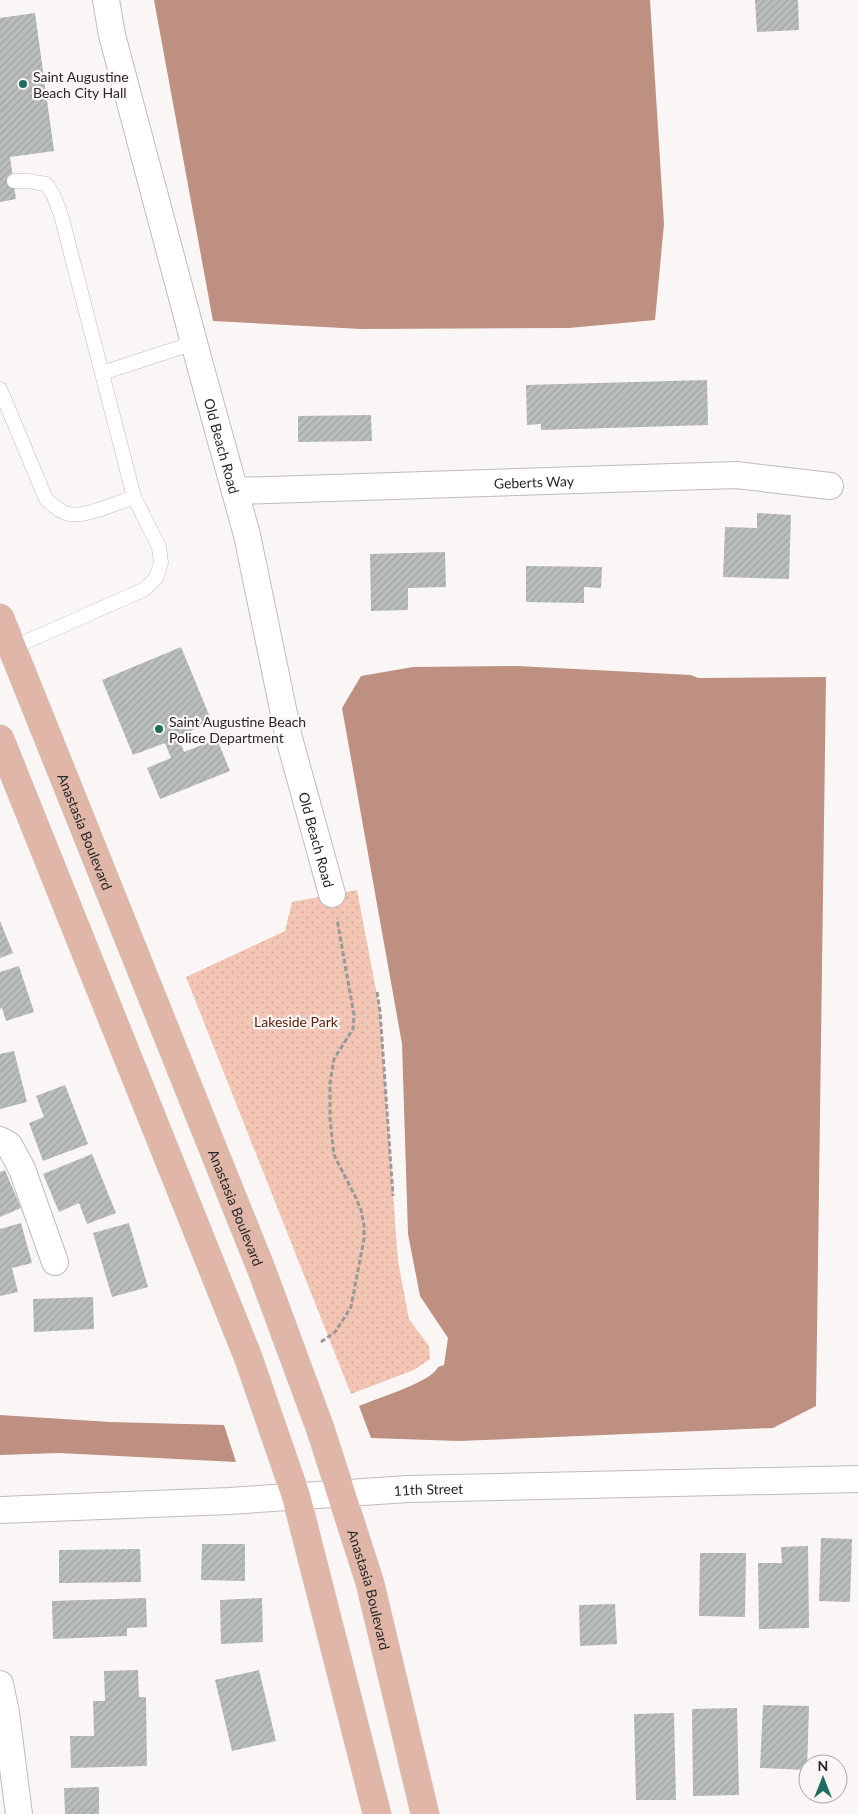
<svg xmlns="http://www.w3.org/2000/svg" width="858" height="1814" viewBox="0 0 858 1814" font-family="Lato,sans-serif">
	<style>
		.park { fill: url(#park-dots) }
		.water { fill: #bd9081 }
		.building { fill: url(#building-hatch) }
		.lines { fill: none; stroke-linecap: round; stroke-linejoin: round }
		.service-casing { stroke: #bfbcbb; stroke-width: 15 }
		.minor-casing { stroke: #bfbcbb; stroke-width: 28 }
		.primary-casing { stroke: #d4d4d4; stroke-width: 29 }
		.path { stroke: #9b9998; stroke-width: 3; stroke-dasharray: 5 2.5; stroke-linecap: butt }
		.service { stroke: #fff; stroke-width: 14 }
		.minor { stroke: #fff; stroke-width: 26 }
		.primary { stroke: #dfb6a7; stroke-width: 28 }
		.poi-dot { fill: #236a5f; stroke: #faf6f5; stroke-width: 2 }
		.labels { text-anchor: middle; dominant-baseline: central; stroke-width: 4.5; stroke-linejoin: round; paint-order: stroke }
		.poi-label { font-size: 14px; fill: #292828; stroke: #faf6f5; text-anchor: start }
		.street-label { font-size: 14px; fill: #292828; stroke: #faf6f5 }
		.park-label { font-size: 14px; fill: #5b230e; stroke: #faf6f5 }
	</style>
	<defs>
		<pattern id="park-dots" width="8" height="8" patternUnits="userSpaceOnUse" patternTransform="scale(1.25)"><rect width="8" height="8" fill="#f3c5b5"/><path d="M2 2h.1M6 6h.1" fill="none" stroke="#d0a99c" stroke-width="1.8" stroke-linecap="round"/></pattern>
		<pattern id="building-hatch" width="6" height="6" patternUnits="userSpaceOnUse" patternTransform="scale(1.25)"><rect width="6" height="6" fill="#b9bdbc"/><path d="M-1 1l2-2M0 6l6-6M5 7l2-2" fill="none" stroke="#9fa2a2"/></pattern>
	</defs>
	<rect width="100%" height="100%" fill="#faf6f5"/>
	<path class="park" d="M357,890l23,121 18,250 11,58 20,27 1,13 -16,11 -63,24 -165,-417 99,-46 7,-29z"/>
	<path class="water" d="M154,0h496l14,224 -9,96 -86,8 -208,1 -148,-8z
		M517,666l174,9 7,3 128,-1 -10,729 -43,22 -314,13 -88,-3 -12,-32c16,-7 73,-24 79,-39l6,-2 4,-27 -28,-42 -12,-62 -6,-190 -60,-336 19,-32 52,-9z
		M0,1415l110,7 114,3 12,37 -177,-9 -59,2z"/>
	<path class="building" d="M755,0h43l1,30 -42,2z
		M35,13l19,138 -44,6 6,42 -16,3v-184z
		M707,380l1,45 -167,5v-6l-14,1 -1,-40z
		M371,415l1,26 -74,1v-26z
		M757,513l34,2 -2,64 -66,-2 2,-50 32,1z
		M445,552l1,35 -38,1v22l-37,1 -1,-57z
		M526,566l76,1 -1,21 -17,-1v16l-58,-1z
		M181,647l31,75 -34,14 6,16 33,-13 13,32 -70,28 -13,-31 24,-10 -6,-15 -32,12 -31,-75z
		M0,921l13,32 -13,5z
		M19,966l15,46 -28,9 -4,-13 -2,1v-37z
		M14,1051l13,51 -27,7v-55z
		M65,1085l23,59 -45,17 -14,-38 15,-6 -8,-21z
		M92,1154l24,59 -29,11 -8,-21 -20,9 -16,-38z
		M5,1170l16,38 -21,9v-45z
		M21,1223l11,40 -20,5 6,24 -18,4v-67z
		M129,1223l19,64 -36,10 -19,-64z
		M93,1297l1,32 -60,3 -1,-33z
		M821,1538l31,1 -2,63 -31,-1z
		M202,1544h43v37l-44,-1z
		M808,1546l1,82 -50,1 -1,-66h24l-1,-16z
		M140,1549l1,33 -82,1v-33z
		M700,1553h46l-1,64 -46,-1z
		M146,1598l1,29 -20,1v8l-74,3 -1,-38z
		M262,1598l1,44 -42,2 -1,-44z
		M615,1604l2,40 -37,2 -1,-41z
		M138,1670l1,27h7l1,69 -76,2 -1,-32h24l-1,-35h12l-1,-30z
		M259,1670l17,71 -44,10 -17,-71z
		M763,1705l46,1 -2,64 -47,-2z
		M737,1708l2,87 -46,1 -1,-87z
		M674,1713l2,87h-40l-2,-86z
		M99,1787v27h-34l-1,-26z"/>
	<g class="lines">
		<g class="service-casing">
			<path id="service" d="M102,373l92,-30
				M0,389l46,110c6,6 14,13 23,15 15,4 50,-12 65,-17
				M12,648l133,-59 11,-11 5,-15 -2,-16 -25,-50 -73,-282 -8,-21 -7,-10 -18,-3h-14"/>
		</g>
		<g class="minor-casing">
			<g id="minor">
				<path id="s1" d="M106,0l6,35 88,330 47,170 42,203 43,156"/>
				<path id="s2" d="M235,491l501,-16 94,11"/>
				<path d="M0,1140l9,5 13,24 33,93"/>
				<path id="s3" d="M0,1510l229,-9 179,-12 450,-10"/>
				<path d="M0,1684l6,29 13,101"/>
			</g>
		</g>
		<g class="primary-casing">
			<g id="primary">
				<path id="s4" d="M0,618l262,653 58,157 50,155 55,231"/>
				<path d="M0,739l248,618 48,139 81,318"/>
			</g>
		</g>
		<path class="path" d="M377,992l3,19 13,185
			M321,1342l14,-10 16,-25 13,-68v-14l-3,-15 -6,-14 -21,-41 -4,-36v-36l4,-24 19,-30 1,-14 -17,-96"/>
		<use href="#service" class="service"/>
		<use href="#minor" class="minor"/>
		<use href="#primary" class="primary"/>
	</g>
	<g class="poi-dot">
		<circle cx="23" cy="84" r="5"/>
		<circle cx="159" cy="729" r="5"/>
	</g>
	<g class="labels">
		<g class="poi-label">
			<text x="33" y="76">Saint Augustine<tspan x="33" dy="16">Beach City Hall</tspan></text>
			<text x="169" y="721">Saint Augustine Beach<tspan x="169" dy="16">Police Department</tspan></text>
		</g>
		<g class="street-label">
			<text stroke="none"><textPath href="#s1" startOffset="461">Old Beach Road</textPath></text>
			<text stroke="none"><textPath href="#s2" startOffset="299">Geberts Way</textPath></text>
			<text stroke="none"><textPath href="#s4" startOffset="230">Anastasia Boulevard</textPath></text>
			<text stroke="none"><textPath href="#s1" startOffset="866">Old Beach Road</textPath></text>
			<text stroke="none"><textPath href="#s4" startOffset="635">Anastasia Boulevard</textPath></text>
			<text stroke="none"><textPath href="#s3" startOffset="429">11th Street</textPath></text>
			<text stroke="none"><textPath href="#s4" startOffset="1040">Anastasia Boulevard</textPath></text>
		</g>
		<g class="park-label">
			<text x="296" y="1021">Lakeside Park</text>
		</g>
	</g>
	<g transform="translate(823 1779)"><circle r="24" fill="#faf6f5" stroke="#a6a4a3"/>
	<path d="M0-4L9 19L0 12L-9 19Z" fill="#236a5f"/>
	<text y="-8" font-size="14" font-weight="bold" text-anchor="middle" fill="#292828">N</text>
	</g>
</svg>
